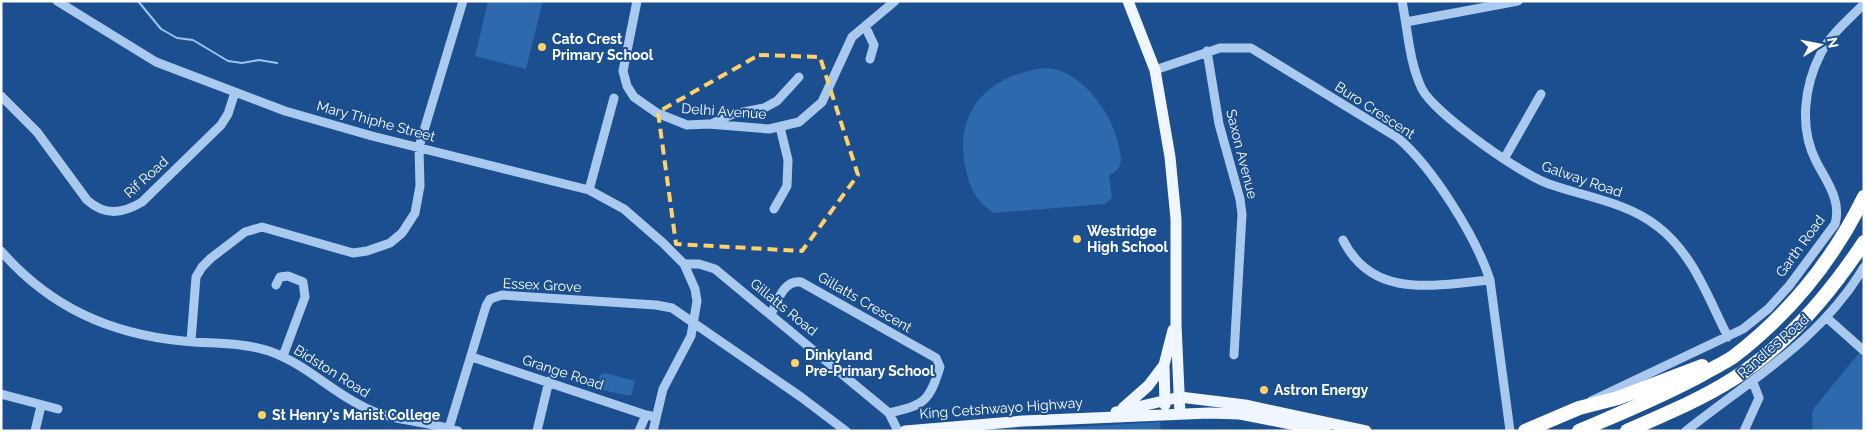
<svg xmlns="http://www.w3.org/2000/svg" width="1865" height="432" viewBox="0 0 1865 432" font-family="Raleway,sans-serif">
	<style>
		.grass { fill: #2e69ad }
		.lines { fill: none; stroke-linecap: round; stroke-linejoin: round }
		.stream { stroke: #9cc4f0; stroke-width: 2 }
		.minor { stroke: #a9c9ee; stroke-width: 9 }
		.major { stroke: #f0f6ff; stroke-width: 11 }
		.highway { stroke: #fff; stroke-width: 14 }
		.marked { fill: none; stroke: #ffd166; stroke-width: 4; stroke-dasharray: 10 6; stroke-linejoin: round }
		.poi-dot { fill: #ffd166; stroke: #1b4f8f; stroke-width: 2 }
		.labels { text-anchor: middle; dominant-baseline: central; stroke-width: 4; stroke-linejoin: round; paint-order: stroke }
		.poi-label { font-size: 14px; font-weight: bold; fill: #fff; stroke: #1b4f8f; text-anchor: start }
		.street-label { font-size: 14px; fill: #fff; stroke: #1b4f8f }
	</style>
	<rect width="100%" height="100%" fill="#1b4f8f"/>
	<path class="grass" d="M488,1h55l-17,68 -51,-13z
		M1046,68c35,1 68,47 73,79 3,13 4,22 -10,28l3,23 -7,6 -110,9c-17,-8 -25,-25 -29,-43 -14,-59 23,-96 80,-102z
		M1859,353l5,4v74h-51l-1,-17 2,-6z
		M605,373l30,8 -4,15 -34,-7 3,-14z
		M1160,422l1,9h-153z"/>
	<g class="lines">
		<path class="stream" d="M138,1l23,28 16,9 16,2 35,21 14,2 17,-3 18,3"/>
		<path class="minor" d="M57,1l99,61 129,49 87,25 217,54 35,19 39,34 21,21 11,25 2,12 -6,35 -28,53 -10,42
			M637,1l-14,70 4,15 7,11 23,16 30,12 21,-1 61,5 30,-7 23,-20 30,-65 43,-36
			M1402,1c6,30 7,61 20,88 13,25 102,88 130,96 35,12 76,18 105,41 36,27 51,72 71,111
			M1406,22l112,-21
			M865,26l9,19 -4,14
			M1207,51l12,73 21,75 2,15 -8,141
			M1155,70l65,-22h31l147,90c35,30 78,99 92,142l20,151
			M1,96l36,36 50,68c18,16 35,14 55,2l79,-77 7,-11 7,-22
			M713,123l20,-9 31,-6 13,-7 22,-24
			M1504,159l37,-65
			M589,190l25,-92
			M774,209l13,-23 1,-26 -8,-33
			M1343,240c30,60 92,45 147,40
			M1,251c49,56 109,83 182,90 27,3 59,1 86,10 39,14 62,41 97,57 29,14 62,13 92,23
			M684,264h15l16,5 174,144 9,18
			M276,285l4,-8 8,-1 15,6 2,15 -22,59
			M771,314c7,-13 12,-34 30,-32l135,76 4,9c-11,36 -17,38 -51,46
			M1826,317l38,34
			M191,341l5,-64 6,-10 9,-9 34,-26 17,-5 91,26 14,-2 23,-8 12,-10 13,-20 5,-27 -1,-39 44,-146
			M472,357l174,58
			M1,394l57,15
			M1591,401l152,-72 25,-20 21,-23 46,-62c7,-24 -9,-43 -19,-63 -17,-33 -12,-75 5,-108 9,-18 28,-34 43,-49
			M449,428l37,-122 4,-7 12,-4 154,10 16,3 129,89 45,34
			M35,431l6,-25
			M537,431l12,-50
			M639,431l7,-16 5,1
			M1686,431c65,-52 134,-90 178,-164
			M1744,431l15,-33 -6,-16"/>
		<path class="major" d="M1128,1l27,69 15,87 6,62v105l4,90
			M1165,405l-1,-40 9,-35
			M1123,408l25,-22 16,-21
			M1116,412l64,-15 65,8 121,26
			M905,431l118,-10 186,-8 31,1 85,17"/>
		<path class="highway" d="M1525,431l54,-23 39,-10 84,-32
			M1579,431c42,-18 84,-35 124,-57 10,-6 21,-11 30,-17 55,-42 100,-97 131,-160
			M1627,431c36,-16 73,-31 106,-52 54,-34 96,-84 131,-137"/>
	</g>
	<path class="marked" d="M759,55l61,2 38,118 -56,76 -126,-7 -18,-132z"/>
	<g class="poi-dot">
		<circle cx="542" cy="47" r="5"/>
		<circle cx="1077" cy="239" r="5"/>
		<circle cx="795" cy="363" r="5"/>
		<circle cx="1264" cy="390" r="5"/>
		<circle cx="262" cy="415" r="5"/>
	</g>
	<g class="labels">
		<g class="poi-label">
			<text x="552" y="39">Cato Crest<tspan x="552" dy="16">Primary School</tspan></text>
			<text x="1087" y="231">Westridge<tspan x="1087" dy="16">High School</tspan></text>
			<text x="805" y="355">Dinkyland<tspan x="805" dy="16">Pre-Primary School</tspan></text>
			<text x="1274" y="390">Astron Energy</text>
			<text x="272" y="415">St Henry's Marist College</text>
		</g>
		<g class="street-label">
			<text transform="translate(1375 110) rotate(33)">Buro Crescent</text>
			<text transform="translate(724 111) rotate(4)">Delhi Avenue</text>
			<text transform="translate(376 121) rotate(15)">Mary Thiphe Street</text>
			<text transform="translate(1242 154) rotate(76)">Saxon Avenue</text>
			<text transform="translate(146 177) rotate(-42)">Rif Road</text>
			<text transform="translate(1582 179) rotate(19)">Galway Road</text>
			<text transform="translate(1800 246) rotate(-54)">Garth Road</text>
			<text transform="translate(542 285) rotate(3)">Essex Grove</text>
			<text transform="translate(865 302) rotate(30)">Gillatts Crescent</text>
			<text transform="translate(784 307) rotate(39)">Gillatts Road</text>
			<text transform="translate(1773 346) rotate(-41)">Randles Road</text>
			<text transform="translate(332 371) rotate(32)">Bidston Road</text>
			<text transform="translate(563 372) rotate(18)">Grange Road</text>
			<text transform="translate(1001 408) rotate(-4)">King Cetshwayo Highway</text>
		</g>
	</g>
	<rect width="1865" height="432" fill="none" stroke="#ffffff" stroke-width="5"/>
	<g transform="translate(1820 45) rotate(80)" stroke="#1b4f8f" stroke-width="4" paint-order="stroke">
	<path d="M0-4L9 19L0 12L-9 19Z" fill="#ffffff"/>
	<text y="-8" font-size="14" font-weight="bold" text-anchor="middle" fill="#ffffff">N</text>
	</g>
</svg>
